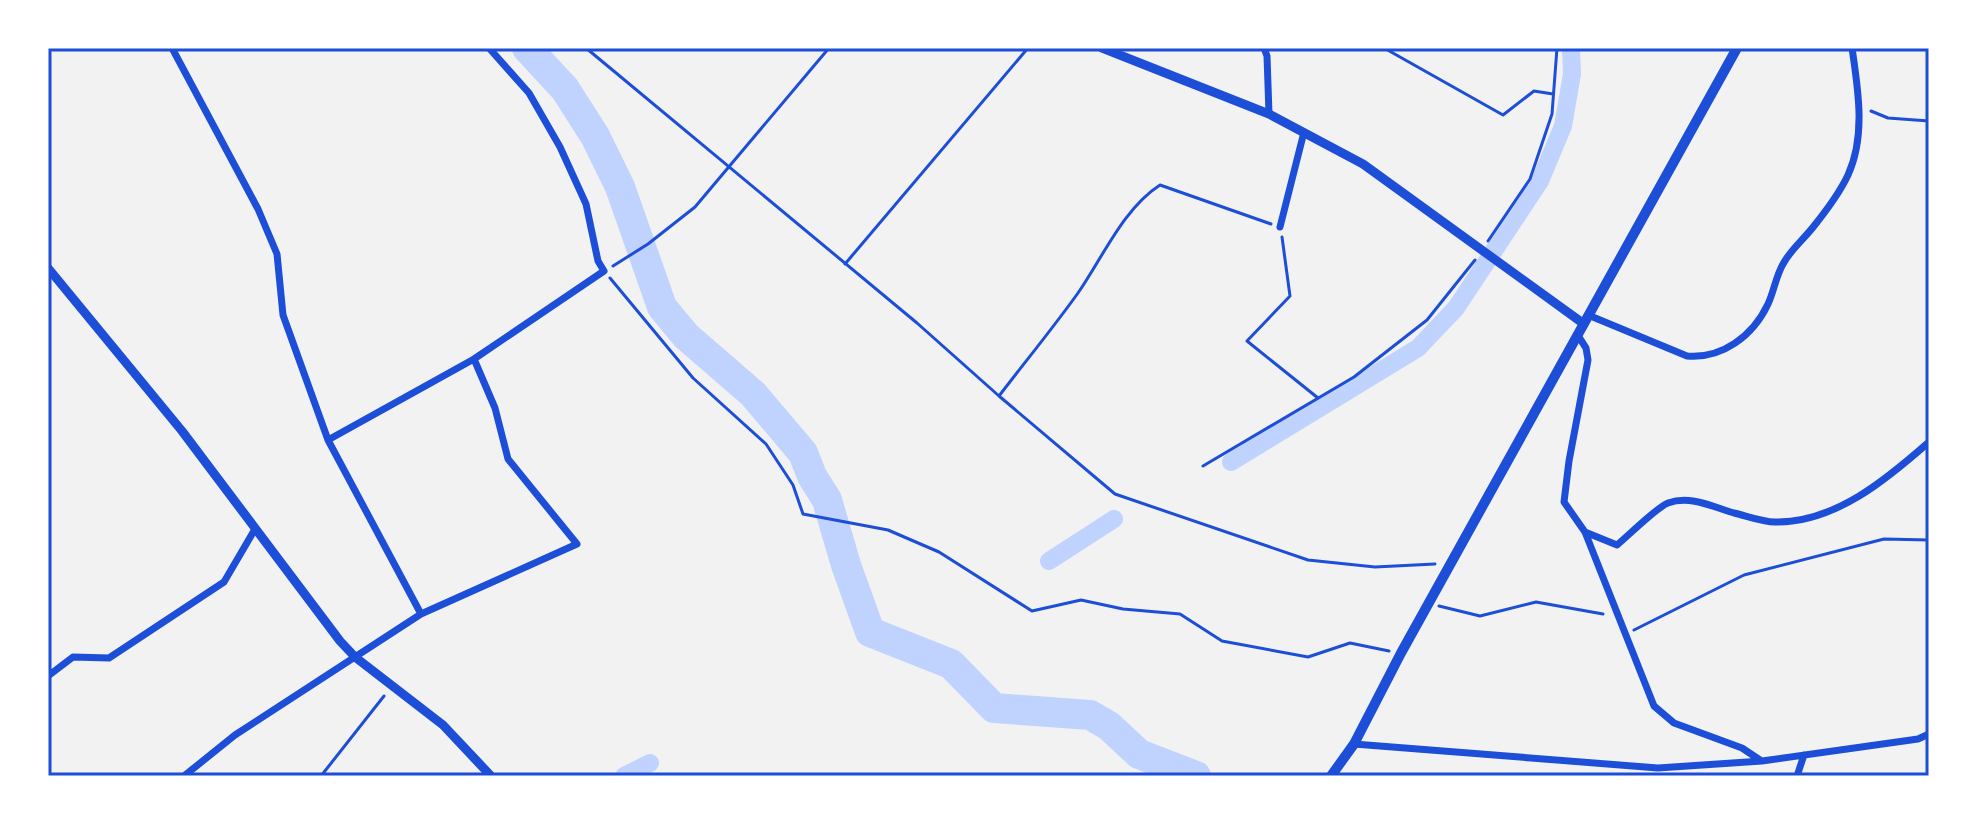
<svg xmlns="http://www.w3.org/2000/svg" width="1977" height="824" viewBox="0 0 1977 824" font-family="Quicksand,sans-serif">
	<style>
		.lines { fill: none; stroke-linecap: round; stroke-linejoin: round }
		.canal { stroke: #bfd3fe; stroke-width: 18 }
		.river { stroke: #bfd3fe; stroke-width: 30 }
		.path { stroke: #1d4ed8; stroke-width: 3 }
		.minor { stroke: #1d4ed8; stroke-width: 7 }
		.tertiary { stroke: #1d4ed8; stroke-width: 9 }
		.secondary { stroke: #1d4ed8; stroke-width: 10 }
		.neatline { fill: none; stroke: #1d4ed8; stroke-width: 3 }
	</style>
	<rect width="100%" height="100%" fill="#f2f2f2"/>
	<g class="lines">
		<path class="canal" d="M1231,462l187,-114 38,-40 84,-127 23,-55 9,-52 -1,-26
			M1049,561l65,-42
			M624,776l26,-13"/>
		<path class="river" d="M527,48l38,41 30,47 25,51 42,120 24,29 67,58 50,59 9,23 15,24 19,65 24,67 81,32 43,44 96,7 19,11 30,28 57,22"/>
		<path class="path" d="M586,48l331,275 82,73c26,-34 54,-68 79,-103 25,-36 45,-84 82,-108l111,39
			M1384,48l119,67 31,-24 19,3
			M1871,111l17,7 41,3
			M1282,237l8,59 -43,45 71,57
			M1488,241l42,-62 22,-65 5,-66
			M845,264l183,-216
			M613,266l35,-22 47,-37 134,-159
			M610,278l83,100 73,66 27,41 10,29 85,16 51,22 93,59 49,-11 42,9 57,5 42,27 86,16 42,-14 39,8
			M999,396l116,98 193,66 67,7 60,-3
			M1203,466l151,-89 73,-57 48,-60
			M1439,606l41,10 56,-14 67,12
			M1634,630l110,-55 140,-36 45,1
			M321,776l63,-80"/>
		<path class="minor" d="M172,48l86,161 19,45 6,61 45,125 93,174 -186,121 -51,41
			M1264,48l3,8 2,58
			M1280,227l24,-95
			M1588,315l99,41c35,3 66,-20 81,-52 6,-13 8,-28 15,-40 8,-15 21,-25 31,-38 12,-15 26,-34 34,-51 18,-39 10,-86 4,-127
			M1577,334l9,14 2,12 -19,101 -5,41 21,30 69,174 20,17 68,25 18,12
			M328,440l146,-81 130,-88 -6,-10 -12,-57 -26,-57 -31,-54 -40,-45
			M1585,532l32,13c11,-9 40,-38 51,-42 23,-8 45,4 66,10 13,3 28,9 41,9 60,1 112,-43 154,-80
			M421,614l156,-70 -69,-85 -13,-51 -21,-49
			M48,676l25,-19 36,1 115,-76 31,-53
			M1354,744l304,24 104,-7 156,-22 11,-5
			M1797,776l7,-21"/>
		<path class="tertiary" d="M1102,48l167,66 94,50 221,160
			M48,268l134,163 158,210 15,16 88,68 48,51"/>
		<path class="secondary" d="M1331,776l23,-32 47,-91 336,-605"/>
	</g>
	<rect width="1977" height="824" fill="none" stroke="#ffffff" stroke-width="100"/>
	<rect x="50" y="50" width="1877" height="724" class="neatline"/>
</svg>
